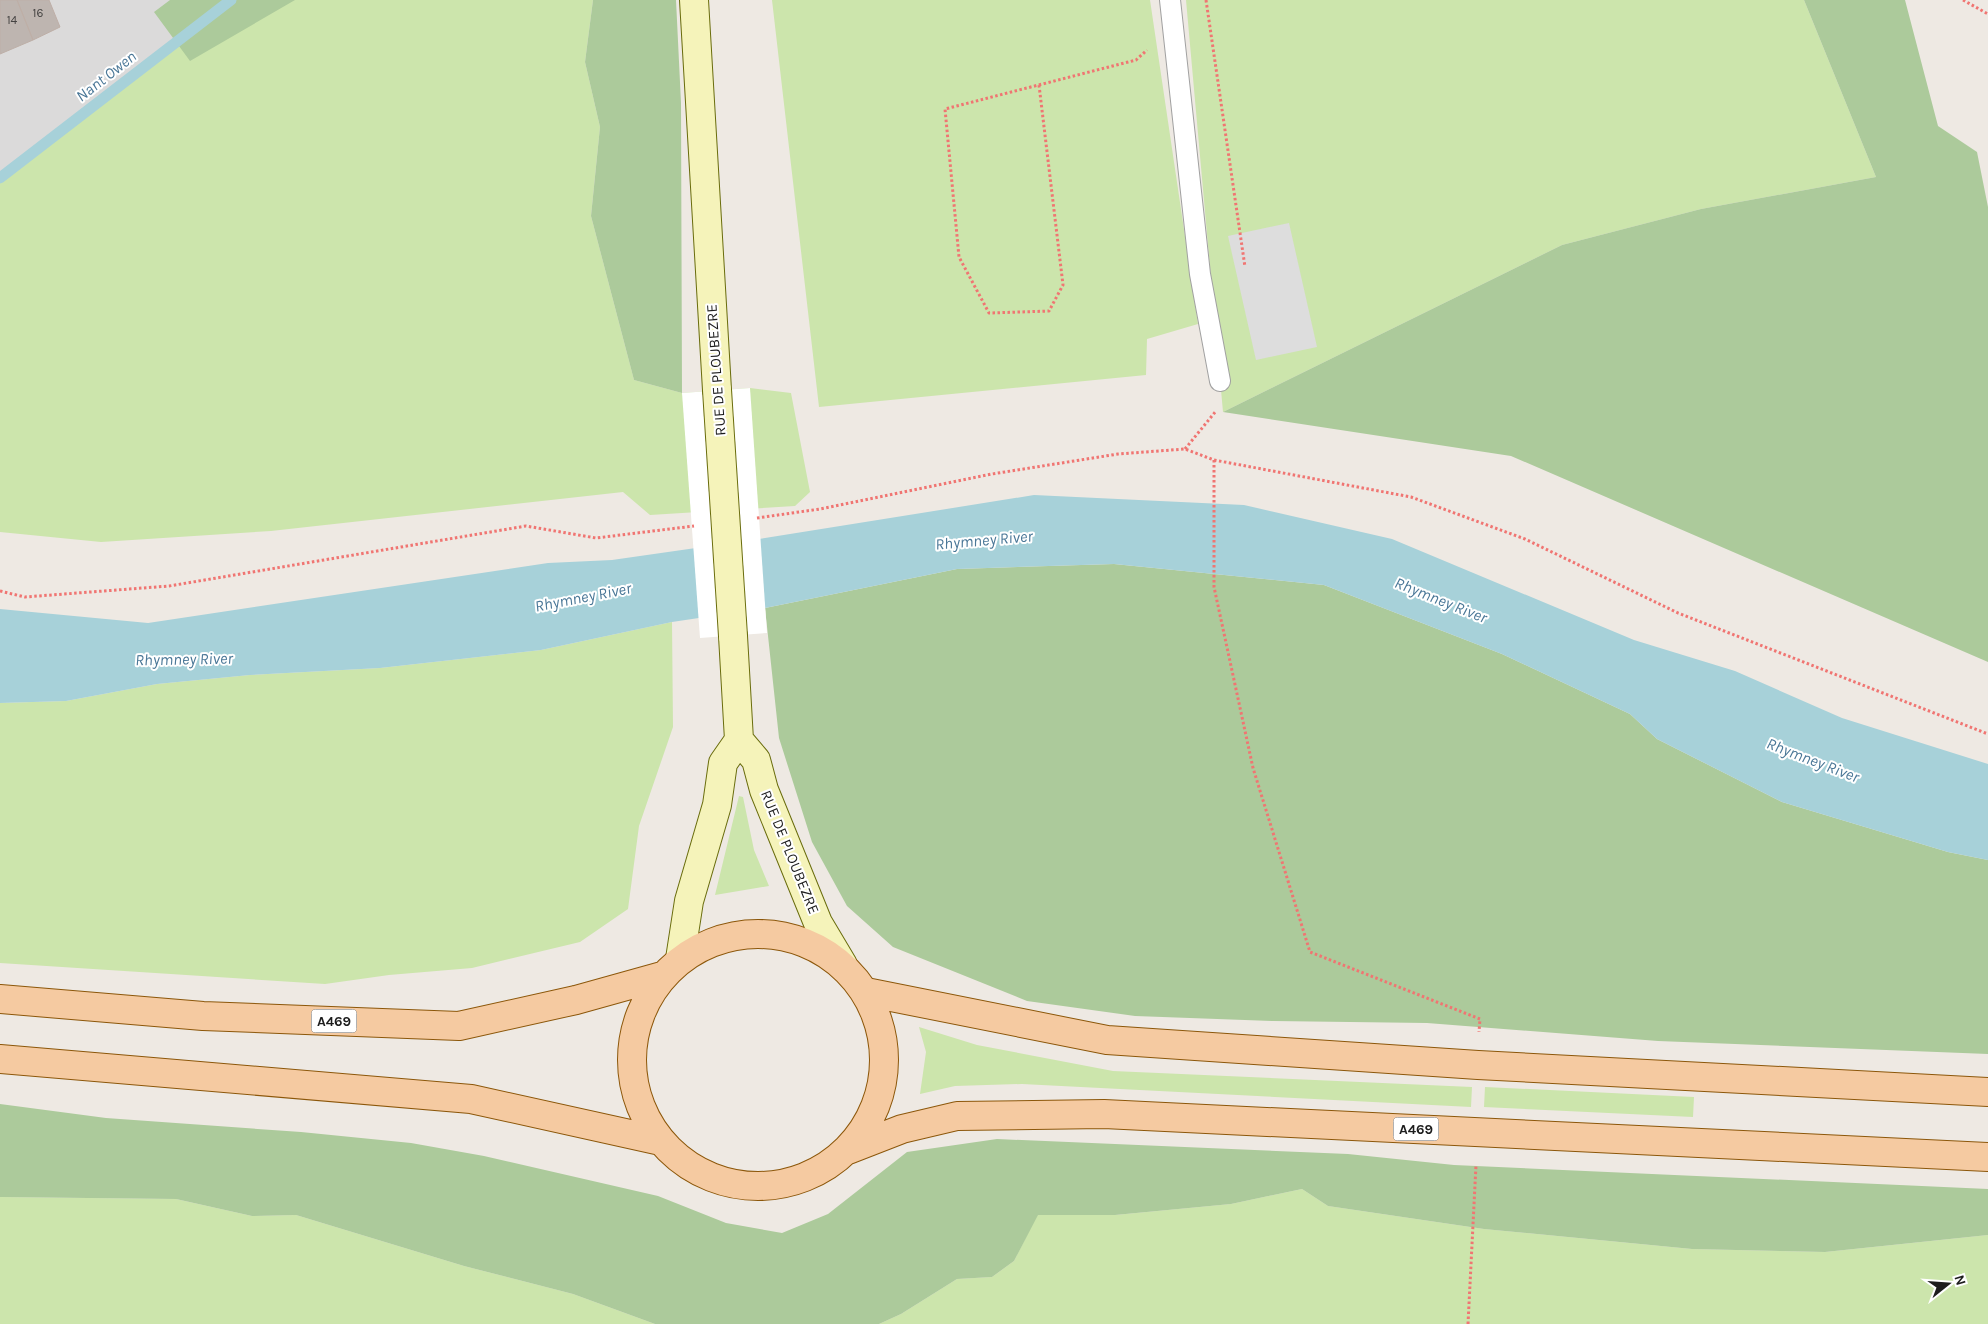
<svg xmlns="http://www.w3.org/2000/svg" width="1988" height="1324" viewBox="0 0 1988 1324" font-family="Karla,sans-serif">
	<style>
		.residential { fill: #dbdada }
		.grass { fill: #cce5ac }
		.forest { fill: #acca9b }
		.parking { fill: #ddd }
		.water { fill: #a7d1d9 }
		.pier { fill: #fff }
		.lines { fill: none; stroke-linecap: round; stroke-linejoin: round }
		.stream { stroke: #a7d1d9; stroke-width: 11 }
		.building { fill: #beb5b0; stroke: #beafa7 }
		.lane-casing { stroke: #a1a1a1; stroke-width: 22 }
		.secondary-casing { stroke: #696c0c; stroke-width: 30 }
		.primary-casing { stroke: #8c570a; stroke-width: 30 }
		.path { stroke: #f07572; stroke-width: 3; stroke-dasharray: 2.5 2.5; stroke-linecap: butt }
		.lane { stroke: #fff; stroke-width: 20 }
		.secondary { stroke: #f5f3ba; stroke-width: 28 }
		.primary { stroke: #f5caa1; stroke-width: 28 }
		.secondary-bridge-casing { stroke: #696c0c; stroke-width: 30; stroke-linecap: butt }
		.secondary-bridge { stroke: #f5f3ba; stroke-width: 28 }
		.labels { text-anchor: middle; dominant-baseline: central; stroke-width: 4; stroke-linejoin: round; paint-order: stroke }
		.number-label { font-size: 12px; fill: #454342 }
		.shield { fill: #fff; stroke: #616161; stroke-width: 1 }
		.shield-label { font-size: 14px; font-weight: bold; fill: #1d1d1d }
		.street-label { font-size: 15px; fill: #1d1d1d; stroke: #fff }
		.water-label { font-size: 16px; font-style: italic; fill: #4a7797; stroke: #fff }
	</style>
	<rect width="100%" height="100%" fill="#eee9e3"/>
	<path class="residential" d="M0,0h231l-231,178z"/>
	<path class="grass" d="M231,0h362l-8,62 15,65 -9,89 43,164 48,13 68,-5 41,5 19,99 -15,14 -145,9 -27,-23 -352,39 -170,11 -101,-10v-354z
		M772,0h378l48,324 -51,15 -1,36 -327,32z
		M1186,0h618l72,177 -175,32 -139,36 -339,167z
		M672,622l1,105 -34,99 -11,83 -48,33 -108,26 -83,7 -64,9 -325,-21v-260l66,-2 91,-17 93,-9 130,-7 161,-18z
		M739,796l4,1 11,53 15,36 -54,9z
		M919,1027l58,18 136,26 359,16 -1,20 -449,-23 -67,2 -35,8 6,-42z
		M1485,1087l209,10 -1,20 -209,-10z
		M1302,1189l26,17 156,23 208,20 133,3 163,-17v89h-1109l22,-10 56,-35 35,-2 22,-16 23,-46h78l116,-11z
		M0,1197l176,2 76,17 44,-1 168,51 109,28 82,30h-655z"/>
	<path class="forest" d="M170,0h125l-105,61 -36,-49z
		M593,0h83l5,103 1,290 -48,-13 -43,-164 9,-89 -15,-65z
		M1804,0h101l33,126 39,26 11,55v455l-477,-206 -288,-44 339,-167 139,-36 175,-32z
		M1114,564l210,21 178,69 128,60 27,25 125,63 166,50 40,8v194l-330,-13 -231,-18 -154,-2 -138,-5 -108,-15 -134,-54 -46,-41 -35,-64 -33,-104 -14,-130 192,-39z
		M0,1104l106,14 195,14 110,11 73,13 174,40 68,27 56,10 46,-19 79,-62 90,-13 351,15 106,11 534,24v46l-163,17 -133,-3 -208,-20 -156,-23 -26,-17 -71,15 -116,11h-77l-24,46 -22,16 -35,2 -56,35 -22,10h-224l-82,-30 -109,-28 -168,-51 -44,1 -76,-17 -176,-2z"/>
	<path class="parking" d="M1289,223l28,124 -61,13 -28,-124z"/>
	<path class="water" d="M1034,495l210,10 148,34 242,101 101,31 107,47 146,46v96l-40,-8 -166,-50 -125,-63 -27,-25 -128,-60 -178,-69 -210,-21 -157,5 -192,39 -93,14 -131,28 -161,18 -130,7 -93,9 -91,17 -66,2v-94l148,14 400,-60 64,-3 153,-22z"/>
	<path class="pier" d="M750,388l17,245 -67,5 -18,-245z"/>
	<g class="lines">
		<path class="stream" d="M0,178l231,-178"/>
	</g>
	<path class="building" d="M0,0h17l16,40 -33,14z
		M17,0h32l11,27 -27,13z"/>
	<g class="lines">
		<g class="lane-casing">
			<path id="lane" d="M1170,0l30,274 20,107"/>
		</g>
		<g class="secondary-casing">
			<path id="secondary" d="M694,0l23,390
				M739,740l17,20 8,30 54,133 25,42
				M680,959l9,-58 28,-96 6,-42 16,-23 -6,-104"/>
		</g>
		<g class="primary-casing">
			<path id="primary" d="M632 1060a126 126 0 1 1 252 0a126 126 0 1 1-252 0Z
				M866,992l241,48 371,25 510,27
				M0,999l203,17 256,10 117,-26 86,-24
				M0,1059l471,40 190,42
				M848,1150l54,-21 55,-13 147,-2 884,43"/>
		</g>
		<path class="path" d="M1206,0l39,267
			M1963,0l25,14
			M1039,85l24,200 -14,26 -60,2 -30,-56 -14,-148 191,-49 11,-10
			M1185,449l31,-38
			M1214,460v127l39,181 57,184 170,67 -1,13
			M757,518l63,-9 172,-35 126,-20 67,-5 29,11 197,37 114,42 153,74 310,121
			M0,591l25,6 144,-11 357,-60 70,12 98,-12
			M1468,1324l8,-159"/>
		<use href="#lane" class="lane"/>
		<use href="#secondary" class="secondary"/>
		<use href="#primary" class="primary"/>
		<g class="secondary-bridge-casing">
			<path id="secondary-bridge" d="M717,390l16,246"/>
		</g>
		<use href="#secondary-bridge" class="secondary-bridge"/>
	</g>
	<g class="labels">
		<g class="number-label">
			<text x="38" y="13">16</text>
			<text x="12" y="20">14</text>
		</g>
		<g class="shield">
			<rect x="311.5" y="1009.5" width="45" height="23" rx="4"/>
			<rect x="1393.5" y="1117.5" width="45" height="23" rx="4"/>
		</g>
		<g class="shield-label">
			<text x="334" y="1021">A469</text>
			<text x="1416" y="1129">A469</text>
		</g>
		<g class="street-label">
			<text transform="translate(716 370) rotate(-94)">RUE DE PLOUBEZRE</text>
			<text transform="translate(790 852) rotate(68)">RUE DE PLOUBEZRE</text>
		</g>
		<g class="water-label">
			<text transform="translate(106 76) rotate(-38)">Nant Owen</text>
			<text transform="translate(984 540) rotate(-5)">Rhymney River</text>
			<text transform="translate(583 597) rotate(-11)">Rhymney River</text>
			<text transform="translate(1441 600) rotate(22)">Rhymney River</text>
			<text transform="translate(184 659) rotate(-1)">Rhymney River</text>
			<text transform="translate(1813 760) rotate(21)">Rhymney River</text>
		</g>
	</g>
	<g transform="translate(1948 1284) rotate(73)" stroke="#ffffff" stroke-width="4" paint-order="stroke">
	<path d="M0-4L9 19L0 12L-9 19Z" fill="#1d1d1d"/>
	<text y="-8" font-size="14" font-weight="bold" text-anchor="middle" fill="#1d1d1d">N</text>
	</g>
</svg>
